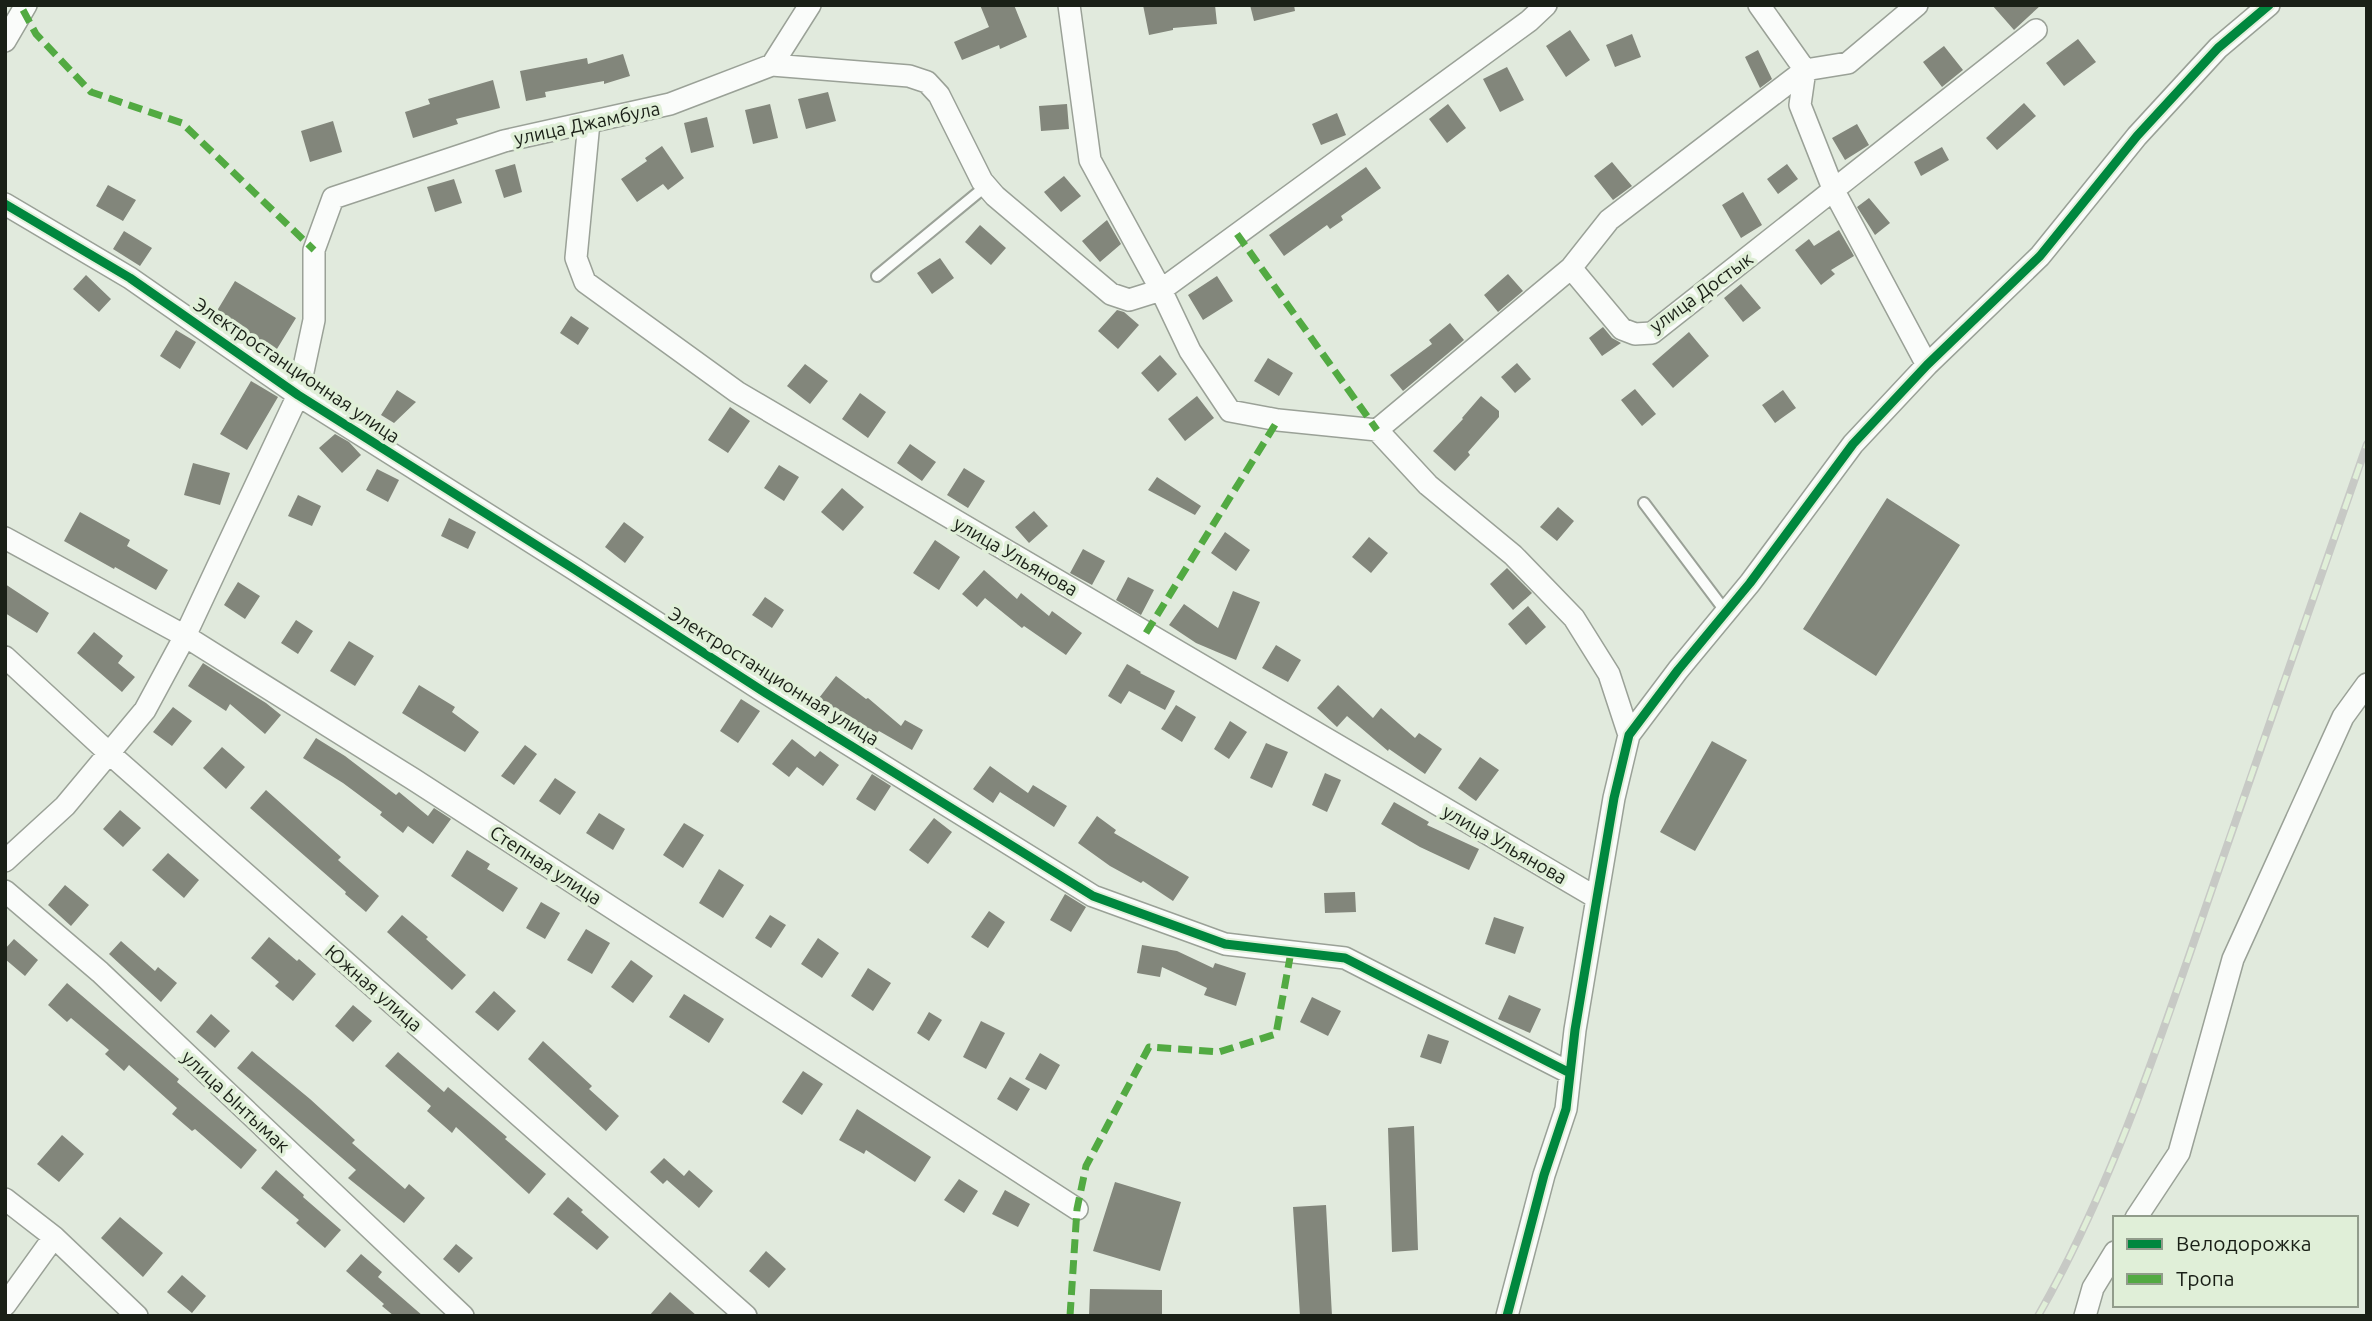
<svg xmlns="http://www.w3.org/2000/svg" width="2372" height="1321" viewBox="0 0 2372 1321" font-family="Ubuntu,sans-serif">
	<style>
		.building { fill: #82867b }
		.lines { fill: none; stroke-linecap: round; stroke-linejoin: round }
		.lane-casing { stroke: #9aa197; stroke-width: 14 }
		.street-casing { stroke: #9aa197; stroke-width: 24 }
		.lane { stroke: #fafcfa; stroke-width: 10 }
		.street { stroke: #fafcfa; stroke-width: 21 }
		.rail-casing { stroke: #c7c9c5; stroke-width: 8 }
		.rail { stroke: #e0efd8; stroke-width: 5; stroke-dasharray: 16; stroke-linecap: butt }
		.quiet { stroke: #52aa42; stroke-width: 7; stroke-dasharray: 14 7; stroke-linecap: butt }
		.cycleway-casing { stroke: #e0efd8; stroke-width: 13 }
		.cycleway { stroke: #00873e; stroke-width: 9 }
		.labels { text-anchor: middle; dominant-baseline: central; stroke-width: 7; stroke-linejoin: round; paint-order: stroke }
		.street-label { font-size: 19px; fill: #1a2017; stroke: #e0efd8 }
	</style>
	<rect width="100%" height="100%" fill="#e1eadd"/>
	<path class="building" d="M980,5h34l13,32 -27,12 -1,-4 -37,15 -8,-18 35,-15z
		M1143,5h72l2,19 -44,4v2l-24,5z
		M1250,5h44l1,6 -41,10z
		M1992,5h49l-27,25z
		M1570,30l20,30 -24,17 -20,-31z
		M1632,34l9,23 -26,10 -9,-22z
		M2078,39l18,23 -32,24 -18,-23z
		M1944,46l19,24 -21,17 -19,-25z
		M1758,50l14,29 -12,9 -15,-31z
		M623,54l7,22 -26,8v-3l-59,11 1,5 -20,4 -6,-30 67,-13 1,6z
		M1507,67l17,33 -24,12 -17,-33z
		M493,80l7,28 -44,11 2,5 -45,14 -8,-26 25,-8 -2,-5z
		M828,92l8,29 -30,8 -8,-30z
		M2024,103l12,13 -39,34 -11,-12z
		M770,104l8,34 -25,6 -8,-34z
		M1067,104l2,25 -28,2 -2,-25z
		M1448,104l18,24 -19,15 -18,-24z
		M1337,113l9,22 -25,10 -9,-21z
		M707,117l7,30 -23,6 -7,-30z
		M333,121l9,31 -32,10 -9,-31z
		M1857,124l12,21 -24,15 -13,-22z
		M662,146l22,32 -16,12 -5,-6 -26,18 -16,-23 26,-18 -2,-3z
		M1942,147l7,13 -28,16 -7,-14z
		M1612,162l20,24 -19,14 -19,-24z
		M515,164l7,28 -18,6 -9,-28z
		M1787,164l11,15 -20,15 -11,-15z
		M1366,167l15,21 -40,28 2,4 -13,9 -3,-4 -43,31 -15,-21z
		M1064,176l17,20 -20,16 -17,-20z
		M454,179l8,24 -27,9 -8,-25z
		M108,185l28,15 -13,21 -27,-15z
		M1743,192l19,33 -21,13 -19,-33z
		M1869,198l21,25 -15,12 -18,-28z
		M1107,220l14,24 -21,18 -18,-21z
		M980,225l26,23 -15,17 -26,-23z
		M1839,230l15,26 -23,14 4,4 -14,11 -26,-35 14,-11 5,7z
		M124,231l28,17 -12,18 -27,-17z
		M940,258l14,20 -22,16 -15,-21z
		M1508,274l15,17 -25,21 -14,-17z
		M86,275l25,24 -12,13 -26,-23z
		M1217,276l16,25 -30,19 -15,-25z
		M235,281l61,37 -24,39 -60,-38z
		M1741,284l20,24 -18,14 -19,-24z
		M1117,310l7,2 15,13 -21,24 -20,-18z
		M571,316l18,12 -11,17 -18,-12z
		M1450,323l14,17 -61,51 -13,-16 42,-31 -3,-4z
		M1603,327l9,11 9,5 -19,13 -13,-18z
		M176,330l20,12 -16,27 -20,-13z
		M1689,332l20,24 -36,32 -21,-24z
		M1160,355l17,19 -19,18 -17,-19z
		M1268,358l25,15 -14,23 -25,-15z
		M1517,363l14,16 -16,14 -14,-16z
		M805,364l23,17 -18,23 -23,-18z
		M251,381l27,16 -31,53 -27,-16z
		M1635,389l21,25 -14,12 -21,-26z
		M397,390l19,12 -22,21 -13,-8z
		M1783,390l13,18 -21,15 -13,-18z
		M860,393l26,19 -18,26 -26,-19z
		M1197,396l17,22 -29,23 -17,-22z
		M1481,396l18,15v6l-31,35 2,3 -15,16 -22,-20 30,-32 -1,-1z
		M730,407l20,14 -22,32 -20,-13z
		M335,434l14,8 12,13 -19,18 -23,-25z
		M910,444l26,18 -14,19 -25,-18z
		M193,463l37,10 -10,32 -36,-10z
		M779,465l20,12 -15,24 -20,-13z
		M964,468l21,13 -17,27 -21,-13z
		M377,469l22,11 -11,22 -22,-12z
		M1157,477l44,29 -6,9 -47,-25z
		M842,488l22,19 -21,24 -22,-19z
		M298,495l23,11 -9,20 -24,-10z
		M1887,498l73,47 -84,131 -73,-47z
		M1558,507l16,14 -17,20 -17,-14z
		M1034,511l14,15 -19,17 -14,-16z
		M80,512l50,28 -3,6 41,24 -12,20 -41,-23 -1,2 -50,-28z
		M449,518l27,14 -8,17 -27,-13z
		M624,522l20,15 -19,26 -20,-16z
		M1225,532l25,18 -14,21 -25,-18z
		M1369,537l19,16 -17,20 -19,-16z
		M935,540l25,17 -21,33 -26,-17z
		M1083,549l22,12 -13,24 -22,-12z
		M1507,568l25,25 -19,17 -23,-26z
		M984,570l33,29 4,-6 28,23 3,-5 30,22 -16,22 -42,-29 -2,2 -37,-30 -8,9 -15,-13z
		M1128,577l26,13 -13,25 -25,-15z
		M238,582l22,14 -15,23 -21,-14z
		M5,584l44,29 -12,20 -32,-20z
		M1233,591l27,11 -24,58 -40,-17 -27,-18 15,-21 34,24z
		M765,597l19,13 -12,18 -20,-13z
		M1528,606l18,21 -20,18 -18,-21z
		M296,620l17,11 -15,23 -17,-11z
		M94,632l29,24 -5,7 17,14 -13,15 -45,-39z
		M349,641l25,15 -19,30 -25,-15z
		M1276,645l25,15 -13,22 -26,-14z
		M203,663l63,40 15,12 -16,19 -35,-30 -4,7 -38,-25z
		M1127,664l14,8 -1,1 35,18 -10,19 -36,-19 -8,13 -13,-8z
		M836,676l30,23 2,-1 33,28 4,-6 18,10 -11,20 -33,-19 -7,8 -53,-41z
		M419,685l36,22 -3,5 27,20 -14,20 -63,-39z
		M1338,685l35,33 8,-10 34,30 4,-5 23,16 -17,25 -36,-25 -1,2 -41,-35 -10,11 -20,-19z
		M741,699l19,12 -22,32 -18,-12z
		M1176,705l20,12 -14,25 -21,-13z
		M173,707l19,14 -20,25 -19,-14z
		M1230,721l17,11 -18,27 -15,-10z
		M316,738l29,18 51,39 3,-3 29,24 6,-8 17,11 -18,25 -25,-18 -5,7 -23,-18 2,-3 -39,-29 -40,-25z
		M792,739l23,18 5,-6 19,14 -16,21 -26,-19 -8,10 -17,-13z
		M1712,741l35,19 -52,91 -35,-19z
		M1266,743l22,9 -16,36 -22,-10z
		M525,745l12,9 -23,31 -13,-9z
		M222,747l23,20 -19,22 -23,-21z
		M1480,757l19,13 -23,31 -18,-13z
		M990,766l38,27 5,-8 34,21 -13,21 -54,-35 -7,11 -20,-14z
		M1325,773l16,7 -14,32 -15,-7z
		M872,774l19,12 -16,25 -19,-12z
		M555,778l21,14 -16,23 -21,-14z
		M266,790l75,67 -3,3 41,36 -13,16 -21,-18 1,-2 -96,-84z
		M1394,802l35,20 -2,3 52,24 -10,21 -49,-23 -39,-23z
		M120,810l21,18 -18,19 -20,-18z
		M599,813l26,16 -12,21 -27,-17z
		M1097,816l19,14 -2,3 75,44 -16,24 -30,-20 -2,2 -31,-17 -32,-23z
		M934,818l18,14 -24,32 -19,-14z
		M684,823l20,12 -21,33 -20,-13z
		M467,850l23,14 -3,5 31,19 -15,24 -52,-36z
		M168,853l31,27 -15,18 -32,-28z
		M719,869l25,16 -21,33 -24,-15z
		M65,885l24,20 -18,21 -23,-21z
		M1355,892l1,20 -31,1 -1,-20z
		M1065,894l21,13 -15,25 -21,-12z
		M541,902l19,11 -15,26 -19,-11z
		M989,911l16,11 -17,26 -17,-11z
		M402,915l26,22 -2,2 40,36 -14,15 -65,-58z
		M770,915l16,10 -15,23 -16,-10z
		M1494,917l30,10 -9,27 -30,-10z
		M586,929l24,14 -18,31 -25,-14z
		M269,937l28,24 2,-2 17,15 -23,27 -18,-15 4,-4 -28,-24z
		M818,938l21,15 -17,25 -21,-14z
		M14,939l24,21 -13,16 -20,-17v-10z
		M121,941l34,30 3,-4 19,16 -16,19 -52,-48z
		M1142,945l35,6 36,17 2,-5 31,10 -10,33 -32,-11 3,-7 -45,-21 -2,10 -23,-4z
		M631,960l22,16 -20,27 -22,-16z
		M868,968l23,15 -18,28 -22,-15z
		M67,983l112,96 -2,3 80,68 -16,19 -46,-40 -3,2 -20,-17 5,-6 -48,-43 -5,6 -19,-17 4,-4 -38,-32 -4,4 -19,-17z
		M494,991l22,20 -18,20 -23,-19z
		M684,994l40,25 -15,24 -40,-26z
		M1509,995l32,14 -11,24 -32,-14z
		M1312,997l29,14 -13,25 -28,-14z
		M353,1005l19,16 -19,21 -18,-16z
		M929,1012l13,8 -13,21 -12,-8z
		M211,1014l19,17 -15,17 -19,-16z
		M981,1021l24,12 -19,36 -23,-12z
		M1428,1034l21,7 -8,23 -21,-7z
		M543,1041l49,45 -3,3 30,27 -13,15 -78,-72z
		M252,1051l58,48 45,41 -3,3 53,46 4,-5 16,14 -21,25 -56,-45 8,-8 -119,-102z
		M398,1052l46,40 4,-5 38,32 21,18 -2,2 41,35 -17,20 -73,-67 -4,6 -25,-22 4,-5 -46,-40z
		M1040,1053l20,12 -14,25 -21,-11z
		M803,1071l20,13 -21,31 -20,-13z
		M1010,1077l20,12 -13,22 -20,-12z
		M857,1109l74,48 -16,25 -49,-32 -2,4 -25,-14z
		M1414,1126l4,124 -26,2 -4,-124z
		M62,1135l22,19 -25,28 -22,-18z
		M664,1158l20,18 5,-6 24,21 -14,17 -32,-28 -4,4 -13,-12z
		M276,1170l28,25 -1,2 38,33 -16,18 -29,-25 3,-3 -38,-32z
		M959,1179l19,12 -14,22 -20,-13z
		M1115,1182l66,20 -21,69 -67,-20z
		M1005,1190l25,14 -12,23 -26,-13z
		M568,1197l15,13 -2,2 28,25 -12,13 -44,-36z
		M1326,1205l6,111h-32l-7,-109z
		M120,1217l43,36 -20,24 -42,-39z
		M456,1244l17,14 -14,15 -16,-14z
		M766,1251l20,18 -17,19 -20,-17z
		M361,1254l21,18 -4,5 45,39h-29l-12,-10 2,-2 -38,-33z
		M182,1275l24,21 -14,17 -25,-21z
		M1090,1289l72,1v26h-73z
		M670,1292l27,24h-48z"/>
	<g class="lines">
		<g class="lane-casing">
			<path id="lane" d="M877,276l109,-90
				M1644,503l82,109"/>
		</g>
		<g class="street-casing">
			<path id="street" d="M1069,5l21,155 71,130 29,61 40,60 48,9 99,10 51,55 85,70 61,63 35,56 20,61
				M1759,5l46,65 43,-7 69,-58
				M5,41l21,-36
				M772,65l137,11 18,6 12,13 43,86 13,15 116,98 18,6 32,-10 368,-269 17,-16
				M589,122l-13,136 9,24 152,110 860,506
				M5,204l125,74 168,117 276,174 187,121 332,206 132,48 120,14 225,115
				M1571,268l38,-48 196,-150 -5,35 34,86 93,174
				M1377,430l194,-162 51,61 13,5 17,-1 384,-303
				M5,538l180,98 228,143 664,430
				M5,657l105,97 636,562
				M5,861l60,-55 80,-96 40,-74 113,-241 16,-75v-70l19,-52 171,-57 166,-37 102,-39 38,-60
				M5,891l95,81 363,344
				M5,1199l49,38 83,79
				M2136,1218l43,-65 54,-194 110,-242 24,-33
				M5,1305l49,-68
				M1507,1316l37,-141 22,-66 9,-79 22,-132 17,-100 15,-63 49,-65 72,-87 103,-139 74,-79 113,-109 97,-120 81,-88 51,-43
				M2085,1316l8,-28 22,-36"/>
		</g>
		<use href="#lane" class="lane"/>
		<use href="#street" class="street"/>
		<g class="rail-casing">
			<path id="rail" d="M2038,1316c76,-133 124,-282 174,-427 51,-148 104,-297 155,-445"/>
		</g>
		<use href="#rail" class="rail"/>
		<path class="quiet" d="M23,10l13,24 55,58 91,31 132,127
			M1237,234l140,196
			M1146,633l132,-213
			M1070,1316l7,-107 9,-43 63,-119 70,5 57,-18 15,-82"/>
		<g class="cycleway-casing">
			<path id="cycleway" d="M5,204l125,74 168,117 276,174 187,121 332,206 132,48 120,14 225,115
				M1507,1316l37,-141 22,-66 9,-79 22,-132 17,-100 15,-63 49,-65 72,-87 103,-139 74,-79 113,-109 97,-120 81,-88 51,-43"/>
		</g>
		<use href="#cycleway" class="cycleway"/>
	</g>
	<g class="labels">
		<g class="street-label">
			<text transform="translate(587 123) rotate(-12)">улица Джамбула</text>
			<text transform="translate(1701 292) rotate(-36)">улица Достык</text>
			<text transform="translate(297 370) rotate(34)">Электростанционная улица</text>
			<text transform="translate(1016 556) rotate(30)">улица Ульянова</text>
			<text transform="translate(774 676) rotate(32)">Электростанционная улица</text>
			<text transform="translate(1505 844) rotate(30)">улица Ульянова</text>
			<text transform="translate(546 865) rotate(33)">Степная улица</text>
			<text transform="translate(374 988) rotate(41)">Южная улица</text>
			<text transform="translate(236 1101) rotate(43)">улица Ынтымак</text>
		</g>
	</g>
	<rect width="2372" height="1321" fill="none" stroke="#1a2017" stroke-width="14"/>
	<rect x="2113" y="1216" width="245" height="91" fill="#e0efd8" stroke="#919c8b" stroke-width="2"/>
	<rect x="2127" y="1239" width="35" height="10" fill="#00873e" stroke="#919c8b" stroke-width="2"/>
	<text x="2176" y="1251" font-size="21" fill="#1a2017">Велодорожка</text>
	<rect x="2127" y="1274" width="35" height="10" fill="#52aa42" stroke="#919c8b" stroke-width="2"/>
	<text x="2176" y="1286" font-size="21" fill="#1a2017">Тропа</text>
</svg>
